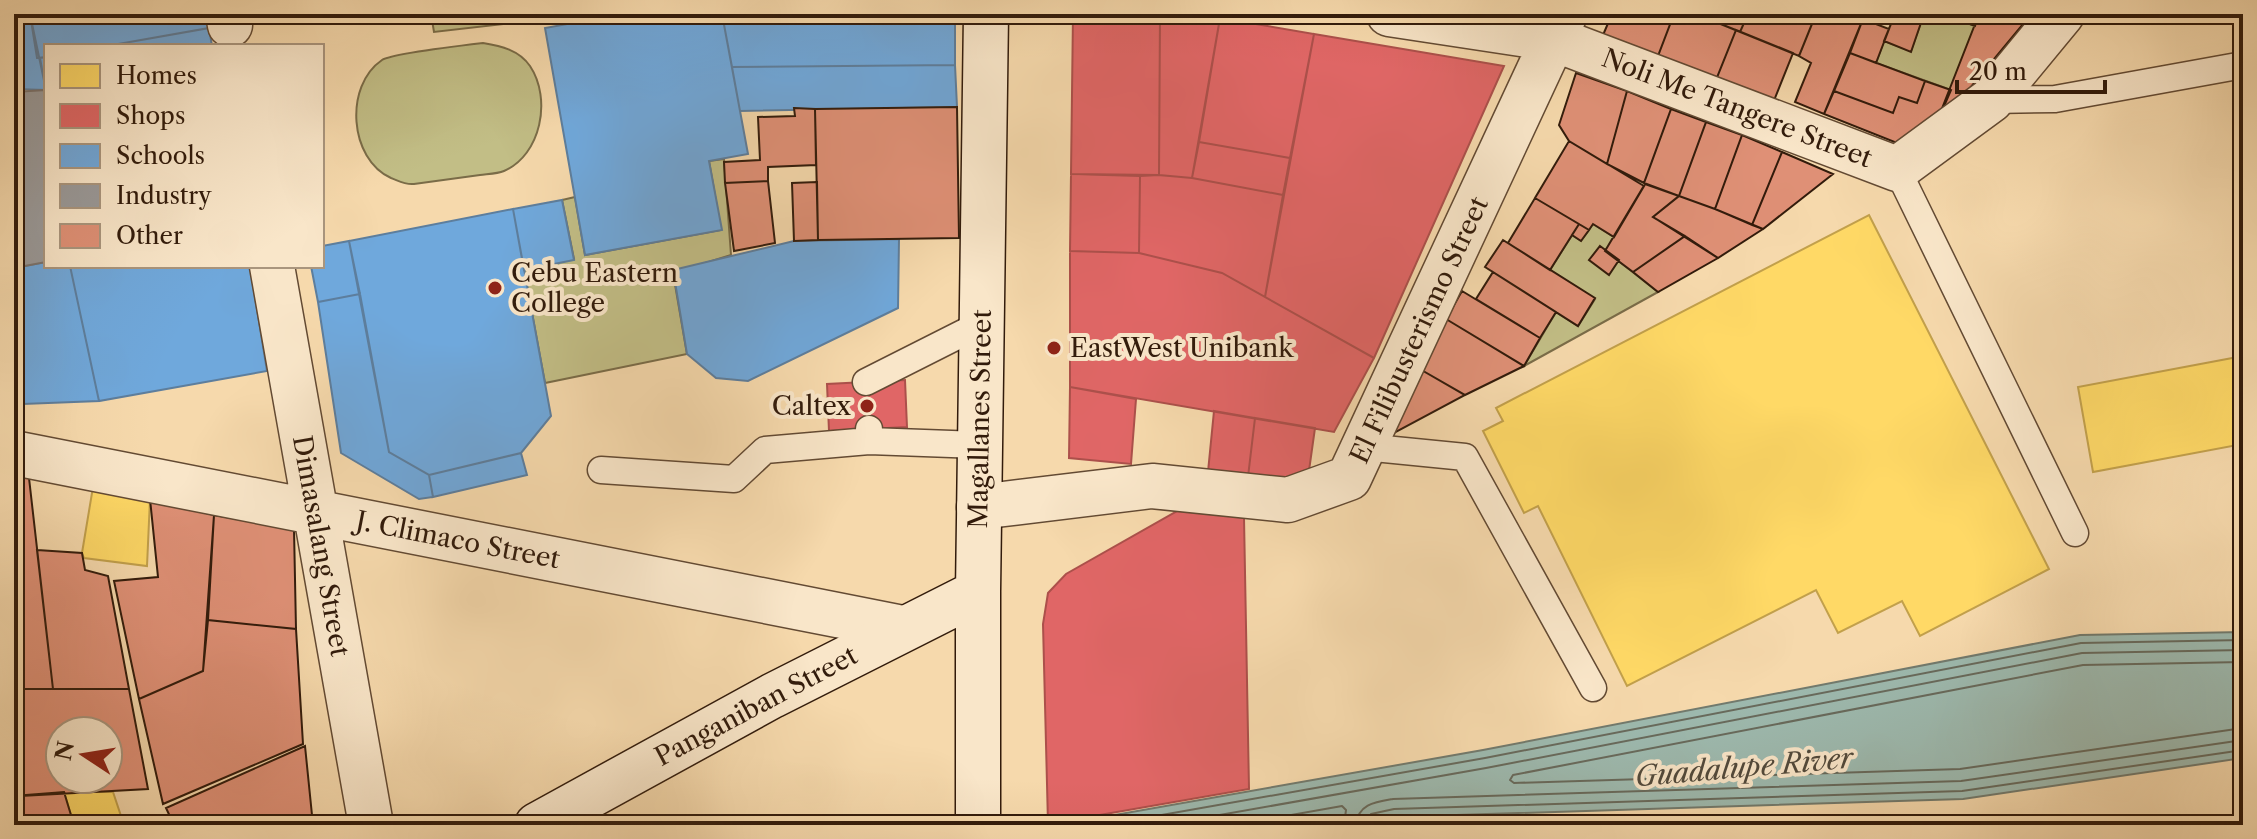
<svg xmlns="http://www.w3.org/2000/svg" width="2257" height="839" viewBox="0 0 2257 839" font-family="'Libre Caslon Text',serif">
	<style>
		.green { fill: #c2be86; stroke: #7a6c48; stroke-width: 2 }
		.water { fill: #9db9ae; stroke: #727a6d; stroke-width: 2 }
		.homes { fill: #ffd966; stroke: #c2a04b; stroke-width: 2 }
		.shops { fill: #e06666; stroke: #ac504b; stroke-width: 2 }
		.schools { fill: #6fa8dc; stroke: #5d7e9d; stroke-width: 2 }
		.industry { fill: #999; stroke: #7a736e; stroke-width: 2 }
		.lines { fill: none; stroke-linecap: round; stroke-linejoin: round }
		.shore { stroke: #686a5c; stroke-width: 2 }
		.building { fill: #df9076; stroke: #321b0b; stroke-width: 2; fill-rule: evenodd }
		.lane-casing { stroke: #634a33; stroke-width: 29 }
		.street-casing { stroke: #634a33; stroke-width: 47 }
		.secondary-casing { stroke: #321b0b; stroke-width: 47 }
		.lane { stroke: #f9e6c9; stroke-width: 26 }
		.street { stroke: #f9e6c9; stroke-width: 44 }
		.secondary { stroke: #f9e6c9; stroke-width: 44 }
		.poi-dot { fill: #8f2418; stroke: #f9e6c9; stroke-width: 3 }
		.labels { text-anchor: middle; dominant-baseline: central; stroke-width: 8; stroke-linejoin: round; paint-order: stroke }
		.street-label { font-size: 26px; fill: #321b0b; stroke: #f9e6c9 }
		.poi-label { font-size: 26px; fill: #321b0b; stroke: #f9e6c9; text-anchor: start }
		.water-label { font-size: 28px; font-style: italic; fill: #524a3c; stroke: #f9e6c9 }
	</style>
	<rect width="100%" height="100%" fill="#f6d9ac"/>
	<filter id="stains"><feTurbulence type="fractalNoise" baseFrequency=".0025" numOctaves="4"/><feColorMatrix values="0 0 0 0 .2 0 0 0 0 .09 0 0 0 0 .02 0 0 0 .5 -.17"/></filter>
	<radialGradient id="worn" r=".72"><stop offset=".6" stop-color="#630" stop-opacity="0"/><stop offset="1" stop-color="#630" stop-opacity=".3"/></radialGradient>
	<path class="green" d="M431,14h80l2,9 -79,9z
		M1924,14h19l32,12 -24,64 -75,-27 8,-22 27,10z
		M483,43c18,3 36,7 47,23 22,33 11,89 -26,105 -7,3 -17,3 -24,4 -22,3 -44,6 -66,9 -9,1 -15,-3 -23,-6 -42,-19 -47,-92 -9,-118 9,-6 84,-15 101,-17z
		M724,159l7,96 -58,18 14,81 -142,29 -21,-113 50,-11 -12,-59 13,-3 10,58 136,-25 -12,-69z
		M1593,224l21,13 -8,14 52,41 -134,74 32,-54 22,14 17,-27 -45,-29 22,-35 9,6z"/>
	<path class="water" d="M2243,632v126l-280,41 -569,18 -37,8h-299l425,-75 597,-115z"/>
	<path class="homes" d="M1869,215l180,354 -129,67 -18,-35 -64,32 -22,-43 -189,96 -89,-180 -14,7 -41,-82 20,-10 -7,-13z
		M2243,356v88l-150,28 -15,-85z
		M93,487l57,12 -3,67 -63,-8 -2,-5z
		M64,792h49l11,33h-50z"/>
	<path class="shops" d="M1073,14h87l-1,161 -88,-1z
		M1160,14h45l15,4 -28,160 -33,-3z
		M1220,18l94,16 -24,124 -91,-16z
		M1314,34l190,32 -130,292 -109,-61z
		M1199,142l91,16 -7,37 -91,-17z
		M1071,174l69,2 -1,77 -69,-2z
		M1159,175l33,3 91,17 -18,102 -43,-24 -83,-20 1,-77z
		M1070,251l69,2 83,20 152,85 -40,74 -264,-45z
		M905,380l2,47 -78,4 -2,-47z
		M1070,387l66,12 -5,65 -62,-6z
		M1214,411l41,7 -7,59 -40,-5z
		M1255,418l60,10 -8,57 -59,-8z
		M1186,506l58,12 5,271 -201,35 -5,-200 5,-31 18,-19z"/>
	<path class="schools" d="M14,14h16l16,76 -32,-1z
		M30,14h185l-6,14 -102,18h-61v11l-9,1z
		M623,14h99l26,140 -39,7 13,69 -137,25 -40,-227z
		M722,14h233v51l-223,2z
		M209,28l3,18h-105z
		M46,57v35l-6,-34z
		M955,65l2,42 -217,4 -8,-44z
		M562,200l12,60 -50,10 -11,-61z
		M513,209l38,207 -30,37 -92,22 -40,-23 -40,-211z
		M899,239l-1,69 -150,73 -32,-3 -29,-24 -14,-84 121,-29z
		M349,241l11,53 -42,8 -7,-36h11v-20z
		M46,262v4h24l29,135 -76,3 -9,-53v-83z
		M70,266h180l17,105 -168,30z
		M360,294l29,158 40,23 4,22 -14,2 -78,-46 -23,-151z
		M521,453l6,22 -94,22 -4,-22z"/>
	<path class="industry" d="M46,90v172l-32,6v-176z"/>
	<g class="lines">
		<path class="shore" d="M2243,662l-160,3 -570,110 -3,5 4,3 446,-14 283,-41
			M1105,825l380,-67 596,-115 162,-3
			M1163,825l323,-57 596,-115 161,-3
			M1234,825l108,-19 4,4 -2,15
			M1356,825c2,-21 19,-23 37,-26l568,-18 282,-41
			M1366,825l5,-11 23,-5 568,-18 281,-41"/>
	</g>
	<path class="building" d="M1612,14h62l-16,42 -55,-21z
		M1674,14h22l40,16 -20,50 -58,-24z
		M1696,14h52l-8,18z
		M1748,14h68l-17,42 -59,-24z
		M1816,14h49l-41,100 -29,-12 16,-39 -12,-7z
		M1895,14h29l-13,38 -27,-11z
		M1943,14h36l-4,12z
		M1979,14h30l15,9 -92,111z
		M1863,19l26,10 -13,34 -26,-10z
		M1736,30l57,23 -20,50 -57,-23z
		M1850,53l75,28 -8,22 -18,-6 -6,16 -59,-22z
		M1576,73l51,18 -20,73 -38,-23 -10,-16z
		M1925,81l26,9 -19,44 -35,9 -73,-29 10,-23 59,22 6,-16 18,6z
		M1627,91l44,18 -27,74 -37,-19z
		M957,107l2,131 -141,2 -3,-131z
		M794,108l21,1 1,56 -48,2v14l-43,2 -1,-21 36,-2 -2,-43 37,-1z
		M1671,109l35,13 -27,74 -35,-13z
		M1706,122l36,13 -27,74 -36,-13z
		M1742,135l40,17 -30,73 -37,-16z
		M1569,141l75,45 -30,51 -21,-13 -4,6 -54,-32z
		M1782,152l51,22 -70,55 -11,-4z
		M768,181l7,62 -41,8 -9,-68z
		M817,182l1,58 -24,1 -2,-58z
		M1645,184l34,12 -26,21 32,19 -52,36 -28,-21z
		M1679,196l36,13 48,20 -45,29 -65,-41z
		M1535,198l44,26 -29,46 -42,-27z
		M1579,224l10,6 -8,11 -9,-6z
		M1685,236l33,22 -60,34 -25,-20z
		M1503,240l92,58 -17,28 -93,-59z
		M1600,246l19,14 -10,15 -20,-15z
		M1493,272l63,40 -16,26 -64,-39z
		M1462,291l78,47 -16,28 -78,-47z
		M1446,319l78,47 -59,29 -47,-27z
		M1418,368l47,27 -71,38z
		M14,474l15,4 24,211h-39z
		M150,499l64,16 -11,156 -64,28 -25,-118 44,-4z
		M214,515l80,14 2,100 -88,-9z
		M37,550l45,3 3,17 23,6 21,113h-76z
		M208,620l88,9 7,115 -140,60 -24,-105 64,-28z
		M14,689h115l19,100 -127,7 -7,-44zM60,731h48v48h-48z
		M305,746l8,79h-139l-8,-17z
		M64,792l10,33h-60v-29z"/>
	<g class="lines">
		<g class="lane-casing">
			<path id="lane" d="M1991,100l64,-1 188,-34
				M1897,169l178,364
				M866,382l115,-58
				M869,429v12l110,4
				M1364,447l101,10 128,231
				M601,470l133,9 31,-29 104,-9"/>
		</g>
		<g class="street-casing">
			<path id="street" d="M228,14l2,11
				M1389,14l165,25 343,130 94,-69 71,-86
				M272,266l99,559
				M14,453l889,175
				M979,507l173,-21 136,14 61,-22 216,-464"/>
		</g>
		<g class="secondary-casing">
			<path id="secondary" d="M537,825l235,-129 206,-104
				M978,825v-233l8,-578"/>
		</g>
		<use href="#lane" class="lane"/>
		<use href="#street" class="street"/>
		<use href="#secondary" class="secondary"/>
	</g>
	<g class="poi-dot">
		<circle cx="495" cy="288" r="8"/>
		<circle cx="1054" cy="348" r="8"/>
		<circle cx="867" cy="406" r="8"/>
	</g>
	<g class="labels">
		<g class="street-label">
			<text transform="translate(1737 108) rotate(21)">Noli Me Tangere Street</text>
			<text transform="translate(1419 330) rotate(-65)">El Filibusterismo Street</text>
			<text transform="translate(980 419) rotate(-89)">Magallanes Street</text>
			<text transform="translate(458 540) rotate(11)">J. Climaco Street</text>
			<text transform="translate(321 546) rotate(80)">Dimasalang Street</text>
			<text transform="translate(756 706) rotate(-28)">Panganiban Street</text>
		</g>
		<g class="poi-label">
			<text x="511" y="273">Cebu Eastern<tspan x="511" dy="30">College</tspan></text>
			<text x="1070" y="348">EastWest Unibank</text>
			<text x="851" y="406" text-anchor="end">Caltex</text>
		</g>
		<g class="water-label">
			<text transform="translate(1744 767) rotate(-5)">Guadalupe River</text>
		</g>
	</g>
	<rect width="2257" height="839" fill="none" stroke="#f6d9ac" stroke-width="48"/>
	<rect x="16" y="16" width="2225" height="807" fill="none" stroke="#321b0b" stroke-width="4"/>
	<rect x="24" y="24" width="2209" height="791" fill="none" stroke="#321b0b" stroke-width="2"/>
	<rect x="44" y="44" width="280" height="224" fill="#f9e6c9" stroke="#a9957d" stroke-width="2"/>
	<rect x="60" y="64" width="40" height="24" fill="#ffd966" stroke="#a9957d" stroke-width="2"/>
	<text x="116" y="84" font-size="24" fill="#321b0b">Homes</text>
	<rect x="60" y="104" width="40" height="24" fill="#e06666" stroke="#a9957d" stroke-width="2"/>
	<text x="116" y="124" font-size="24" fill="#321b0b">Shops</text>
	<rect x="60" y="144" width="40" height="24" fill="#6fa8dc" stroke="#a9957d" stroke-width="2"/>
	<text x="116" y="164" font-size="24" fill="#321b0b">Schools</text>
	<rect x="60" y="184" width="40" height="24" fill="#999999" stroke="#a9957d" stroke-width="2"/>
	<text x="116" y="204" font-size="24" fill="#321b0b">Industry</text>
	<rect x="60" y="224" width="40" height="24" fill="#df9076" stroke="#a9957d" stroke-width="2"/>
	<text x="116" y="244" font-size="24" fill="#321b0b">Other</text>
	<g transform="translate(84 755) rotate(282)"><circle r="38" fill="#f9e6c9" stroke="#a9957d" stroke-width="2"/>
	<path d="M0-6L14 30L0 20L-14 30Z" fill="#8f2418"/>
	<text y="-12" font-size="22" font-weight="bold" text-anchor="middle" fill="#321b0b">N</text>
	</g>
	<path d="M1957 80v12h148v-12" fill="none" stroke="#321b0b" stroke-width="4"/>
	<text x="1969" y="80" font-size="24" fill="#321b0b" stroke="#f9e6c9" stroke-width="6" paint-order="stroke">20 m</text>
	<rect width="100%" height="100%" filter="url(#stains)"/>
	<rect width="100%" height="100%" fill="url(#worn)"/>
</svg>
